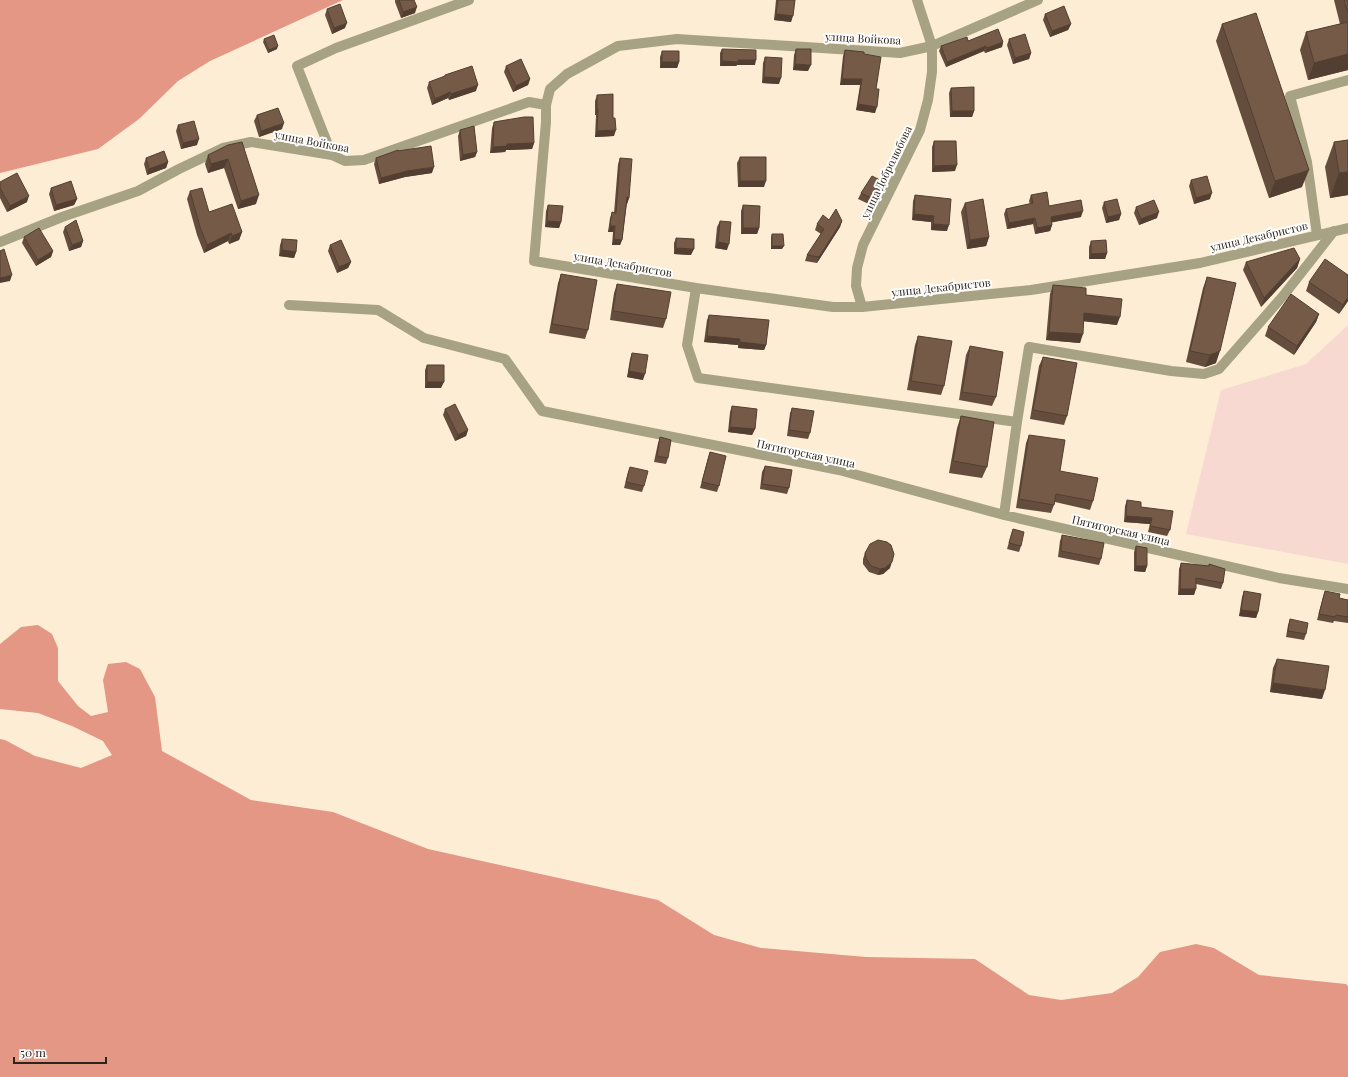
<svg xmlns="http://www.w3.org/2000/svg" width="1348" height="1077" viewBox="0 0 1348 1077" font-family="'Playfair Display',serif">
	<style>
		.green { fill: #f7d9d1 }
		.forest { fill: #e39784 }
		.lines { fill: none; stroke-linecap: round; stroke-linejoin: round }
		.minor { stroke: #a6a283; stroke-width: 10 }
		.wall { fill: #654d3d }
		.shaded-wall { fill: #523f32 }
		.building { fill: #755a47; stroke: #523f32 }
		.labels { text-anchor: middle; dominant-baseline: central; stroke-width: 4; stroke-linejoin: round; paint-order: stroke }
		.street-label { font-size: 11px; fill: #2d251a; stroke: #fff }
	</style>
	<rect width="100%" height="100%" fill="#fdedd4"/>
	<path class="green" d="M1348,325v239l-162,-30 35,-144 85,-26z"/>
	<path class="forest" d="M0,0h343l-133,61 -32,20 -39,38 -41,30 -98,24z
		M38,625l14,9 6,14v33l20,25 13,10 17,-4 -5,-32 5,-16 18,-2 14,7 15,28 7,54 89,49 82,12 95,37 230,51 56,35 47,13 105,9 109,2 54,36 32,5 51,-7 26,-16 22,-25 36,-8 18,4 45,27 87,9 2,2v91h-1348v-338l5,1 30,16 46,12 31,-13 -9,-14 -31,-15 -34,-13 -38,-4v-65l21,-17z"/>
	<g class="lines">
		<path class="minor" d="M546,105l4,-16 17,-15 51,-28 59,-7 223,14 32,-7 106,-46
			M332,155l-35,-89 39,-18 133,-48
			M1317,235l-10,-73 -17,-66 58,-16
			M0,242l62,-25 76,-26 41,-22 44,-21 28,-6 81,13 13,6 19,-1 165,-58 17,3v17l-12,139 162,27 137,19h29l169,-17 169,-27 148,-35
			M696,288l-9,57 11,33 319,44 12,-75 142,24 33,3 15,-5 64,-73 51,-65
			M289,305l89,5 46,28 81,21 37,52 297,59 165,45 275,63 69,11
			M862,307l-6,-21 1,-18 6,-23 57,-115 8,-30 4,-28v-26l-15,-46
			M1004,515l13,-93"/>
	</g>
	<path class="wall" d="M395,0h19l1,13 -14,5 -6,-16z
		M776,0h19l-4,22 -17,-2z
		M1334,0h14v70l-40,10 -8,-30 6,-18 34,-8z
		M327,9l18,19 -13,6 -7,-19z
		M1045,14l26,10 -3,6 -18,7 -7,-17z
		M1222,24l80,163 -33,11 -53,-157z
		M264,39l13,10 -9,4 -5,-11z
		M1009,39l22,14 -2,6 -16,5 -6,-19z
		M968,41l35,1 -1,5 -17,6 -1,-2 -38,16 -7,-16 2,-5z
		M722,49l33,16h-18l-1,1h-16v-13z
		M796,49l12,22 -15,-1 1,-15z
		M845,50l19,4 12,35 -1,24 -19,-3 4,-25h-20l3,-29z
		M662,51l17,11 -2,6h-17v-11z
		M765,57l14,27 -17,-1 1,-20z
		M506,66l24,13 -2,6 -15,7 -9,-20z
		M445,75l31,16 -27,9 -1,-2 -16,7 -5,-17 2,-6 15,-5z
		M951,88l23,23 -2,6h-22l-1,-24z
		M597,95l17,41 -19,1 1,-22h-1v-14z
		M257,115l25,14 -23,8 -5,-16z
		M494,122l40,21 -2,6 -26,1 -1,2 -15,1 2,-25z
		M178,125l19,20 -16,4 -5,-18z
		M460,130l17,22 -2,5 -15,4 -2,-25z
		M1348,140v55l-18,3 -5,-31 9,-25z
		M934,141l21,30 -23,1v-25z
		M242,142l14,62 -18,5 -14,-41 -16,5 -3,-9 3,-9z
		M398,151l34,22 -27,4 -26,7 -5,-20 2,-6z
		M740,157l24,30h-26l-1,-24z
		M146,158l22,4 -2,6 -19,7 -3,-11z
		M620,158l9,40 -2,6v-1l-5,37 -2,5h-8l1,-13h-5l2,-14 2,-6 2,1 4,-49z
		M1191,180l19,19 -16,5 -5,-18z
		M0,182l27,20 -20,10 -7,-14z
		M886,183l-2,5 -11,18 -15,-7 3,-6z
		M51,188l26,11 -3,6 -20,6 -5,-17z
		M190,191l19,21 33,20 -3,8 -10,4 -1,-3 -24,12 -7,-18 -10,-36z
		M915,195l32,36 -16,-1v-8l-19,-2 1,-19z
		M1031,195l18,11 32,11 -29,5v3l-2,6 -15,3 -2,-10 -26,5 -3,-15 2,-5 24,-5 -1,-3z
		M1104,202l17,12 -2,6 -13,3 -4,-15z
		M965,203l24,34 -3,9 -19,3 -6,-37z
		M548,205l13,17 -2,6 -14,-1 1,-16z
		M743,205l16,23 -2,6h-16v-23z
		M1136,207l21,11 -18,7 -5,-12z
		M720,221l7,29 -12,-2 2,-21z
		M842,221l-2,6 -23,36 -12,-2 2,-6 14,-21 -6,-4 2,-6z
		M65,227l18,14 -2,6 -12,4 -6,-19z
		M772,234l10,15h-11v-12z
		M24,237l29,14 -2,6 -15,9 -14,-23z
		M676,238l15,17 -17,-1v-11z
		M282,239l14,13 -2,6 -15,-2 1,-11z
		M1091,241l16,12 -2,6h-16v-12z
		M330,245l21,17 -3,6 -11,5 -9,-22z
		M1300,259l-3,9 -36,39 -18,-37 3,-8z
		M561,274l27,56 -3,9 -36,-6 9,-50z
		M1207,277l9,86 -11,4 -19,-5 17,-74z
		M1309,282l39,19 -9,13 -33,-23z
		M617,284l49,35 -3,9 -53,-8 4,-27z
		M1053,285l64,40 -33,-4 -4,22 -34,-3 4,-46z
		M1319,314l-3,8 -22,33 -29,-19 3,-9z
		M709,315l57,30 -2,5 -26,-2v-3l-34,-3 3,-22z
		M918,336l26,50 -3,9 -34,-5 8,-45z
		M970,346l26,51 -4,9 -33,-6 7,-45z
		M632,353l11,27 -16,-3 3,-18z
		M1043,357l24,59 -3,9 -34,-6 9,-53z
		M427,365l14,23h-16v-18z
		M732,406l23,23 -3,6 -24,-3 2,-20z
		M792,408l18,25 -2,6 -21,-3 3,-23z
		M445,409l23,21 -2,6 -11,5 -12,-26z
		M961,416l26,51 -5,11 -33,-5 8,-45z
		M1029,435l31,36 33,30 -3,9 -35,-8 -4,11 -35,-5 10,-65z
		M660,437l8,21 -2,6 -12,-2 4,-19z
		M710,452l9,34 -2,6 -17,-4 8,-30z
		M765,466l24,22 -2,6 -27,-5 2,-17z
		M630,467l14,19 -2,6 -18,-4 4,-16z
		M1127,500l14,7 29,23 -3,6 -19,-4 2,-8 -26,-2 1,-16z
		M1013,529l8,17 -2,6 -12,-3 4,-14z
		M1062,535l39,24 -2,6 -41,-8 2,-16z
		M1136,546l11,20 -2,6 -11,-1v-19z
		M865,553l25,15 -7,6 -5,1 -9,-3 -6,-8v-5z
		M1181,563l27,3 15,17 -2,6 -25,-5 -2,11h-16l1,-26z
		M1244,591l14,21 -2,6 -17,-2 3,-19z
		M1325,591l14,7 9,2v23l-14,-2 -1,2 -16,-3 6,-23z
		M1290,619l16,15 -2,6 -18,-3 2,-12z
		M1277,659l45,40 -52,-7 3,-24z"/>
	<path class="shaded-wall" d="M417,7l-2,6 -14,5 2,-6z
		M776,14l17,2 -2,6 -17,-2z
		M347,23l-2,5 -13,6 2,-6z
		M1071,24l-3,6 -18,7 2,-6z
		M1003,42l-1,5 -17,6 2,-5z
		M278,46l-1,3 -9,4 1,-3z
		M986,46l-2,5 -38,16 1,-5z
		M1031,53l-2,6 -16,5 2,-6z
		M1348,54v16l-40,10 6,-17z
		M738,60h18l-1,5h-18l-1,1h-16l2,-5z
		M662,62h17l-2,6h-17z
		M795,64l16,1 -3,6 -15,-1z
		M764,77l17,1 -2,6 -17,-1z
		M530,79l-2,6 -15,7 3,-6z
		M842,79h20l-2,6h-20z
		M478,85l-2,6 -27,9 2,-6z
		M450,92l-2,6 -16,7 3,-6z
		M858,104l19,3 -2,6 -19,-3z
		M597,109h1l-2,6h-1z
		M952,111h22l-2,6h-22z
		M284,123l-2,6 -23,8 2,-6z
		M616,130l-2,6 -19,1 2,-6z
		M199,139l-2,6 -16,4 2,-6z
		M534,143l-2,6 -26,1 -1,2 -15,1 3,-6 14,-3z
		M477,152l-2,5 -15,4 3,-6z
		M228,159l-4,9 -16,5 3,-9z
		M168,162l-2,6 -19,7 2,-6z
		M957,165l-2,6 -23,1 2,-6z
		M434,167l-2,6 -27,4 -26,7 2,-6 26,-7z
		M1309,170l-7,17 -33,11 6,-17z
		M1348,172v23l-18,3 9,-25z
		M740,181h26l-2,6h-26z
		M886,183l-2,5 -11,18 2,-6z
		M1212,193l-2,6 -16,5 2,-6z
		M259,195l-3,9 -18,5 3,-8z
		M29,196l-2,6 -20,10 3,-6z
		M627,197l2,1 -2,6 -2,-1z
		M77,199l-3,6 -20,6 2,-6z
		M1083,211l-2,6 -32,6 2,-6z
		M1159,212l-2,6 -18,7 2,-6z
		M914,214l20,2 -3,6 -19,-2z
		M1121,214l-2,6 -13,3 2,-6z
		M1035,218l-2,6 -26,5 2,-6z
		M547,221l14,1 -2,6 -14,-1z
		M842,221l-2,6 -23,36 2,-6z
		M933,224l16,1 -2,6 -16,-1z
		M1052,225l-2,6 -15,3 2,-6z
		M610,226h5l-2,6h-5z
		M743,228h16l-2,6h-16z
		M242,232l-3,8 -10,4 3,-8z
		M231,233l-3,8 -24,12 3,-8z
		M989,237l-3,9 -19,3 3,-9z
		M614,239l8,1 -2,5h-8z
		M83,241l-2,6 -12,4 3,-6z
		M718,242l11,2 -2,6 -12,-2z
		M772,246h12l-2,3h-11z
		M676,248l18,1 -3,6 -17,-1z
		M282,250l14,2 -2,6 -15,-2z
		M53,251l-2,6 -15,9 2,-6z
		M1107,253l-2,6h-16l2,-5z
		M1300,259l-3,9 -36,39 3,-9z
		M351,262l-3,6 -11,5 2,-6z
		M12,275l-2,6 -10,2v-5z
		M1348,297v4l-9,13 4,-9z
		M1084,313l36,4 -3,8 -36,-4z
		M1319,314l-3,8 -22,33 3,-9z
		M1049,332l34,2 -3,9 -34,-3z
		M707,336l33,3 -2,6 -34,-3z
		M740,342l26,3 -2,5 -26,-2z
		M1220,351l-4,12 -11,4 5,-12z
		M629,371l16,3 -2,6 -16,-3z
		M427,382h17l-3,6h-16z
		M730,427l25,2 -3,6 -24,-3z
		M468,430l-2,6 -11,5 3,-6z
		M1126,516l26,2 -2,6 -26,-2z
		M892,562l-2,6 -7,6 -5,1 2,-6z
		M1136,566h11l-2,6 -11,-1z
		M1180,589h16l-2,6h-16z
		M1241,610l17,2 -2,6 -17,-2z
		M1273,683l52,7 -3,9 -52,-7z"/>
	<path class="building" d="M399,0h15l3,7 -14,5z
		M778,0h17l-2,16 -17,-2z
		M1344,0h4v13z
		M340,4l7,19 -13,5 -7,-19z
		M1064,6l7,18 -19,7 -7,-17z
		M1256,13l53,157 -34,11 -53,-157z
		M1348,22v32l-34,9 -8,-31z
		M998,29l5,13 -16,6 -1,-2 -39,16 -6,-16 26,-9 1,4z
		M1025,34l6,19 -16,5 -6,-19z
		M274,35l4,11 -9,4 -5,-11z
		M722,49l34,1v10h-18v2l-16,-1z
		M796,49h15v16l-16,-1z
		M845,50l19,2v2l17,3 -5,32h3l-2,18 -19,-3 4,-25h-20z
		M662,51h17v11h-17z
		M765,57l17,1 -1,20 -17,-1z
		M521,59l9,20 -14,7 -10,-20z
		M472,66l6,19 -27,9 -1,-2 -15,7 -6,-17 16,-6v-1z
		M974,87v24h-22l-1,-23z
		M613,94v24h2l1,12 -19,1 1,-22h-1v-14z
		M278,108l6,15 -23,8 -4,-16z
		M524,117h9l1,26 -27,1v2l-14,1 1,-25z
		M194,121l5,18 -16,4 -5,-18z
		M474,126l3,26 -14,3 -3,-25z
		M1348,140v32l-9,1 -5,-31z
		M934,141h22l1,24 -23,1z
		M242,142l17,53 -18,6 -13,-42 -17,5 -3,-9 20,-10z
		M431,146l3,21 -27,4 -26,7 -5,-20 22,-8v1z
		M164,151l4,11 -19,7 -3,-11z
		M740,157h26v24h-26z
		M620,158l12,1 -3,39 -2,-1 -5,43 -8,-1 1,-13h-5l2,-14 4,1z
		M17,173l12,23 -19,10 -10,-18v-6z
		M872,176l14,7 -11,17 -14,-7z
		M1207,176l5,17 -16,5 -5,-18z
		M71,181l6,18 -21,6 -5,-17z
		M202,188l7,24 23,-8 10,28 -10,4 -1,-3 -24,12 -7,-18 -10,-36z
		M1047,192l2,14 32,-6 2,11 -32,6 1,8 -15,3 -2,-10 -26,5 -3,-14 27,-6 -2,-8z
		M915,195l36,4 -2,26 -16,-1 1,-8 -20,-2z
		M983,199l6,38 -19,3 -5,-37z
		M1117,199l4,15 -13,3 -4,-15z
		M1154,200l5,12 -18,7 -5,-12z
		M548,205l15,1 -2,16 -14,-1z
		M743,205l17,1 -1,22h-16z
		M836,209l6,12 -23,36 -12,-2 17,-26 -7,-5 6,-9 6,5z
		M76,220l7,21 -11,4 -7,-18z
		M720,221l11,1 -2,22 -11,-2z
		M39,228l14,23 -15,9 -14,-23z
		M772,234h11l1,12h-12z
		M676,238l18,1v10l-18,-1z
		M282,239l15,1 -1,12 -14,-2z
		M341,240l10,22 -12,5 -9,-22z
		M1106,240l1,13 -16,1v-13z
		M1294,248l6,11 -36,39 -18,-36z
		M4,249l8,26 -12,3v-27z
		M1325,259l23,16v22l-5,8 -34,-23z
		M561,274l36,6 -9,50 -36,-6z
		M1207,277l29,6 -16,68 -10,4 -20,-4z
		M617,284l54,8 -5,27 -53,-8z
		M1053,285l33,3v7l36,4 -2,18 -36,-4 -1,21 -34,-2z
		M1291,294l28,20 -22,32 -29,-19z
		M709,315l60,5 -3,25 -26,-3v-3l-33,-3z
		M918,336l34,5 -8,45 -33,-5z
		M970,346l33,6 -7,45 -34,-5z
		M632,353l16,2 -3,19 -16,-3z
		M1043,357l34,6 -10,53 -34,-6z
		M427,365h17v17h-17z
		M455,404l13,26 -10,5 -13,-26z
		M732,406l25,3 -2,20 -25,-2z
		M792,408l22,3 -4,22 -21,-3z
		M961,416l33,6 -7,45 -34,-6z
		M1029,435l36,5 -5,31 38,7 -5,23 -37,-7 -2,11 -35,-6z
		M660,437l11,3 -3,18 -11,-2z
		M710,452l16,4 -7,30 -17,-4z
		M765,466l27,4 -3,18 -27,-4z
		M630,467l18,4 -4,15 -18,-4z
		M1127,500l14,2v5l32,4 -3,19 -20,-4 2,-8 -26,-2z
		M1013,529l11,3 -3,14 -12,-3z
		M1062,535l42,8 -3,16 -40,-8z
		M878,540l9,2 4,3 3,9 -2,8 -7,6 -5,1 -9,-3 -5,-8 -1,-5 5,-9z
		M1136,546l11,2v18h-11z
		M1181,563l28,3v-2l16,5 -2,14 -27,-5v11h-16z
		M1244,591l17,3 -3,18 -17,-2z
		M1325,591l15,3 -1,4 9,2v17l-12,-2 -1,2 -16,-3z
		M1290,619l18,4 -2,11 -18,-3z
		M1277,659l52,7 -4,24 -52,-7z"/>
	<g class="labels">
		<g class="street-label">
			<text transform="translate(863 38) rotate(3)">улица Войкова</text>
			<text transform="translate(312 141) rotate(11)">улица Войкова</text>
			<text transform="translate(886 172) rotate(-64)">улица Добролюбова</text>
			<text transform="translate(1259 236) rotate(-13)">улица Декабристов</text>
			<text transform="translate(623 264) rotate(10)">улица Декабристов</text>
			<text transform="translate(941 287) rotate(-6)">улица Декабристов</text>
			<text transform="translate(806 453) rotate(12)">Пятигорская улица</text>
			<text transform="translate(1121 530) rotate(13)">Пятигорская улица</text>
		</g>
	</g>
	<path d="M14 1057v6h92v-6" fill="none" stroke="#2d251a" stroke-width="2"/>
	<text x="20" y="1057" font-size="12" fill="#2d251a" stroke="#ffffff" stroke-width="3" paint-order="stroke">50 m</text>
</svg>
